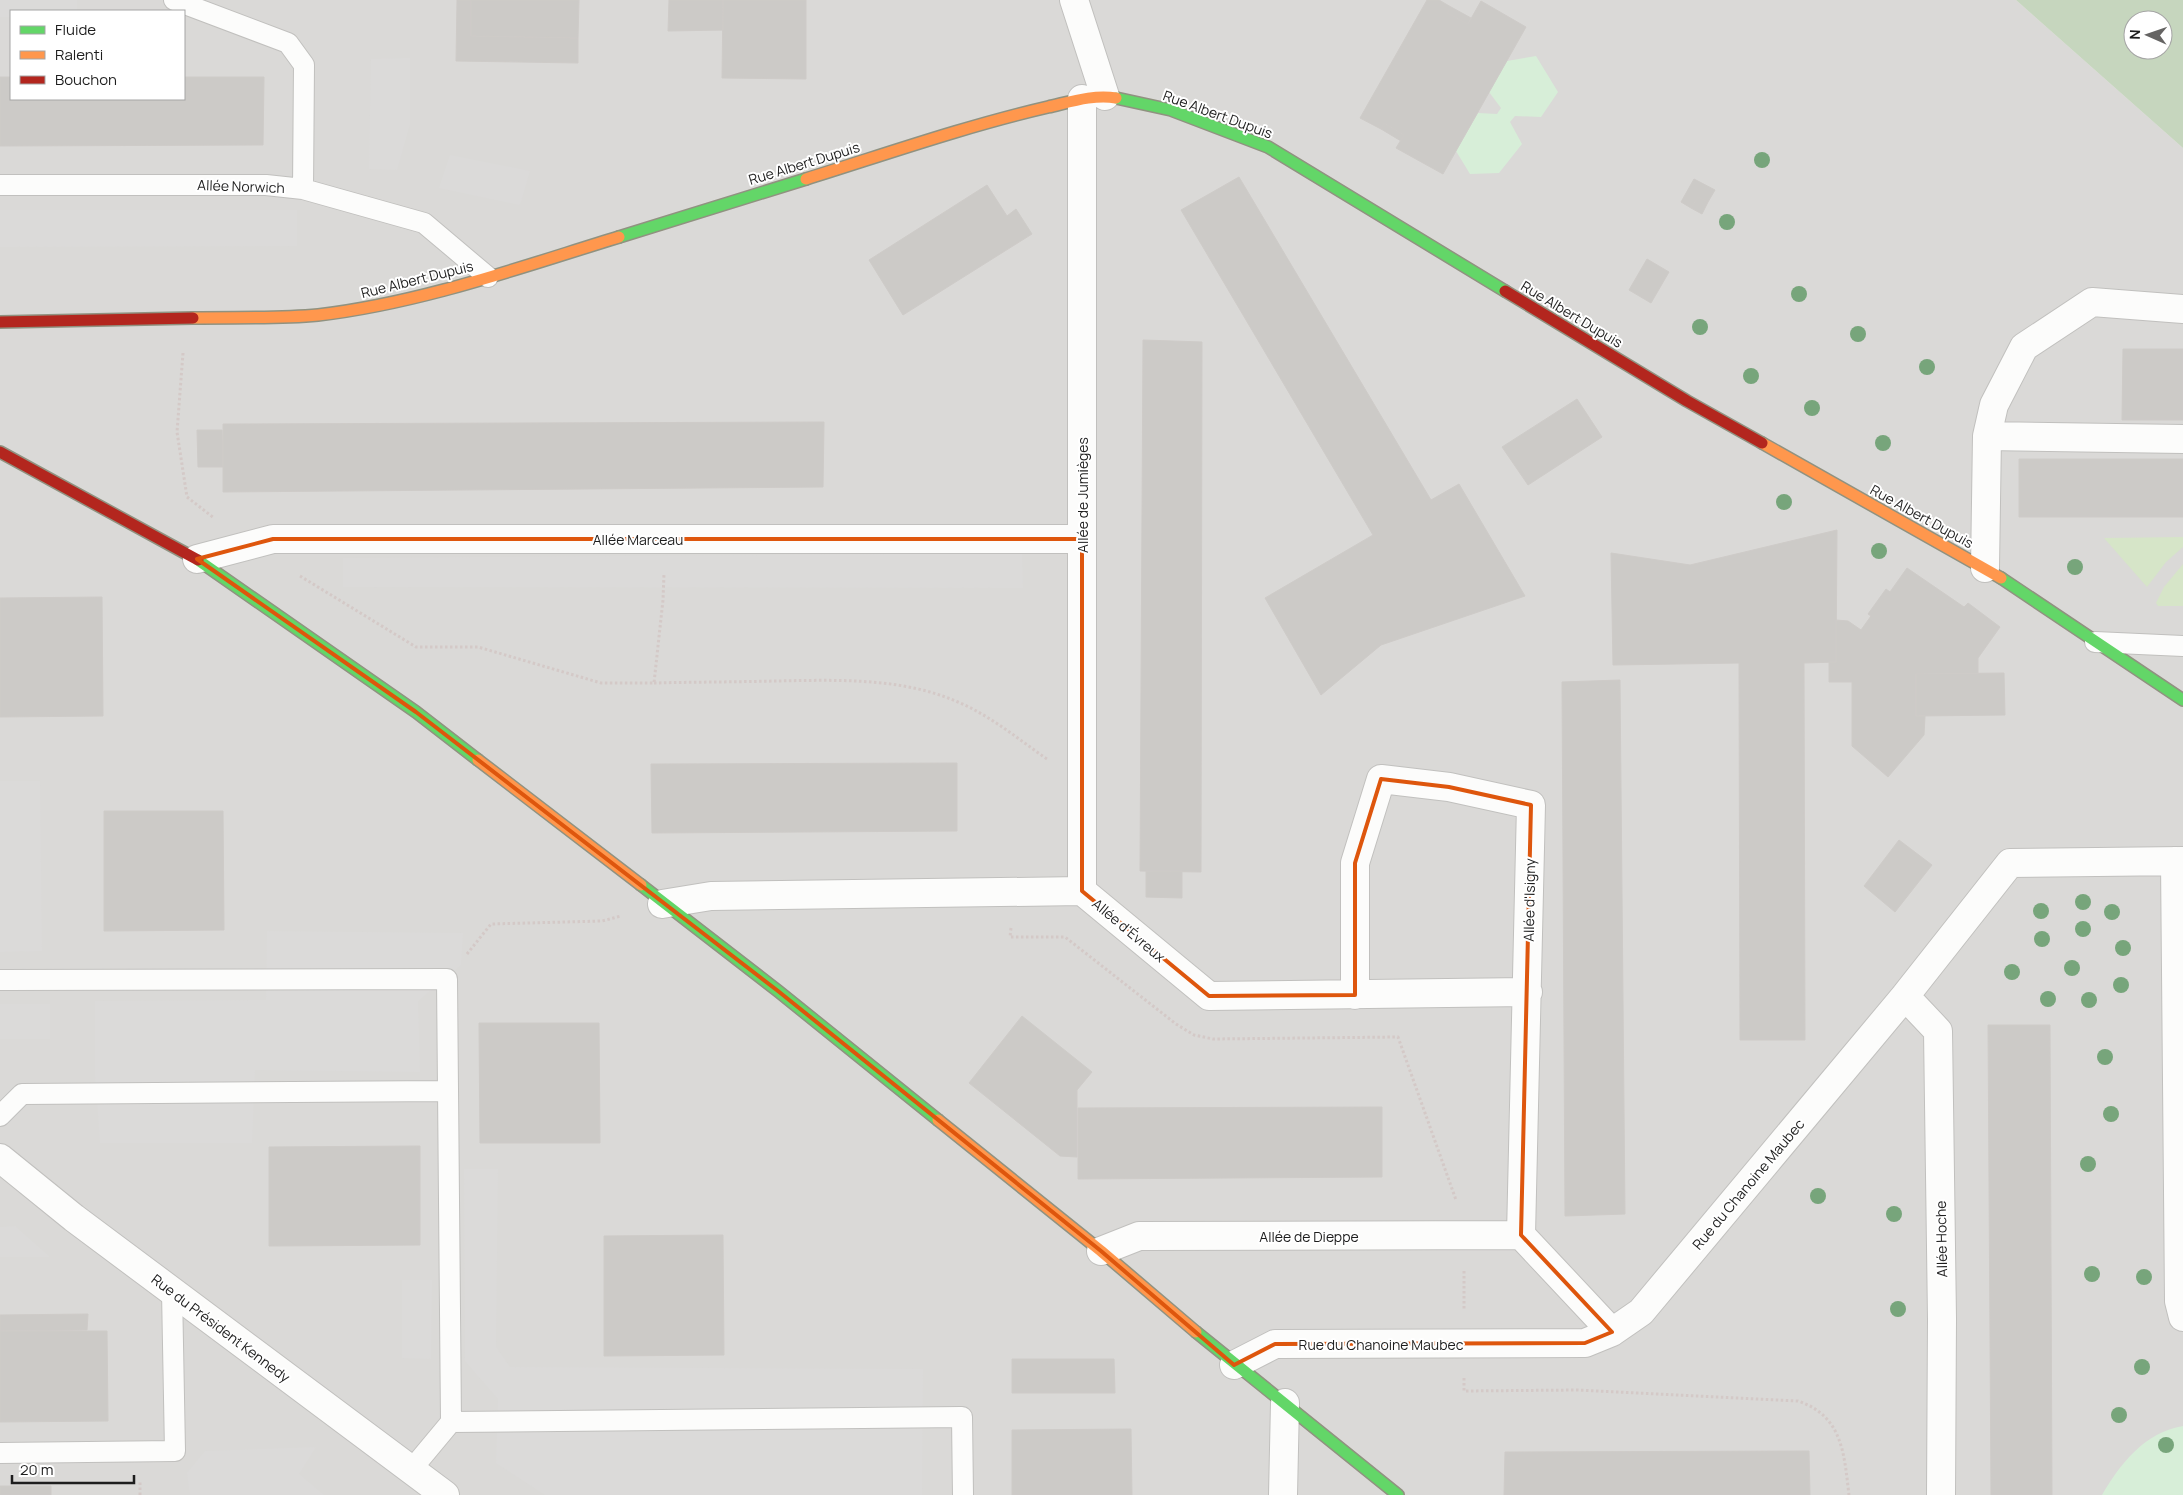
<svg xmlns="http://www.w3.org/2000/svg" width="2183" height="1495" viewBox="0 0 2183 1495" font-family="Manrope,sans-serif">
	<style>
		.residential { fill: #dad9d7; fill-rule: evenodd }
		.grass { fill: #d6e5c8 }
		.forest { fill: #c6d6be; fill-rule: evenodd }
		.park { fill: #d7eed8 }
		.parking { fill: #dbdad9 }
		.building { fill: #cccac7; stroke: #cecbc8 }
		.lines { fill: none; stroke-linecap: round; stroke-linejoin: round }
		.lane-casing { stroke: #c1c0be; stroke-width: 22 }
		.street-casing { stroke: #c1c0be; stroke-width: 30 }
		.fast-casing { stroke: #909280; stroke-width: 14 }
		.slow-casing { stroke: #909280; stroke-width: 14 }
		.jam-casing { stroke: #909280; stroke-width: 14 }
		.path { stroke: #d4c9c7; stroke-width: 3; stroke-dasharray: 2.5 2.5; stroke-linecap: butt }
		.lane { stroke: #fcfcfb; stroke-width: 20 }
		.street { stroke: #fcfcfb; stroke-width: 28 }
		.fast { stroke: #63d668; stroke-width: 11 }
		.slow { stroke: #ff974d; stroke-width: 11 }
		.jam { stroke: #b3261e; stroke-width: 11 }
		.tree { fill: #77a57b }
		.marked { fill: none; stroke: #de560d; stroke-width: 4; stroke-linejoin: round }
		.labels { text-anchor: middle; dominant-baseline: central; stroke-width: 4; stroke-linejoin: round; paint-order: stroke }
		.street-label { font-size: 14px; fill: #1d1d1d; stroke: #fff }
	</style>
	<rect width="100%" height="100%" fill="#ebe9e6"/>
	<path class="residential" d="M0,0h2016l167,148v1347h-2183zM11,11h173v88h-173z"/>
	<path class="grass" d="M2183,537v10l-17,15 -19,25 -43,-49z
		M2183,564v42h-25l-2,-3 8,-16z"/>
	<path class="forest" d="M2016,0h167v148zM2133,20h30v30h-30z"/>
	<path class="park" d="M1536,56l22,36 -17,25 -26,-1 -5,6 12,22 -23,29 -29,1 -14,-23 22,-38 19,1 4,-6 -12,-16 18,-31z
		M2183,1426v69h-81c18,-31 43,-63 81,-69z"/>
	<path class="parking" d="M0,0h77v11h-66v6h-11z
		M410,58v66l-13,46 -28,-1 2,-110z
		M450,155l80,16 -10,34 -81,-17z
		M0,210h297v36l-297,1z
		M1022,553l1,35 -680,-1v-29z
		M0,781h40l2,170 -42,1z
		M267,931l196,2 -2,32 -43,36 2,71 -165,-2 -3,73h-152l-5,-68v-74l171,-1z
		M0,1004h50v35h-50z
		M464,1169h34l-2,178 14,20 413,2 -1,126h-377l-49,-32 2,-64 -33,-38z
		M16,1226v1l34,30h-50v-30z
		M402,1280h30l-1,79 -29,-1z
		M316,1447l-17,27 25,21h-134l-3,-22 18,-22z"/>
	<path class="building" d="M457,0h14v36l107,2v25l-122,-2z
		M471,0h108l-1,38 -107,-2z
		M669,0h54v30l-55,1z
		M723,0h83v79l-84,-1z
		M1427,0h12l12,7 -4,6 21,11 13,-23 45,26 -83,147 -47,-26 8,-13 -20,-12 -3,6 -21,-11z
		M1451,7l20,11 -3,6 -21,-11z
		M0,77h11v22h173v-22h80l-1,68 -263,1z
		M1384,123l20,12 -3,6 -20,-12z
		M1239,177l192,323 28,-16 66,112 -144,49 -60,50 -56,-97 108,-63 -192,-325z
		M1694,179l21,11 -7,12 -10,-5 -7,11 -10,-6z
		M987,185l20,31 9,-7 16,25 -129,81 -34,-55z
		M1698,197l10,5 -6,12 -11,-6z
		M1647,259l22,13 -18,31 -22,-13z
		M1143,340l59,2 -1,530 -61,-1z
		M2123,349h60v71h-61z
		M1577,399l25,38 -74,48 -26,-38z
		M824,422l-1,65 -600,5v-68z
		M197,430h25l1,37h-25z
		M2019,459h164v58h-164z
		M1837,530l-1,132 -32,1 1,377h-65l-1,-377 -126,2 -2,-112 79,12z
		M1907,568l57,39 4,-4 32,24 -22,31v15l-62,1v42h9l-1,19 -36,42 -36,-31v-64h-23v-20h7v-42l12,1 13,9 10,-14 -3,-2 18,-25 4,3z
		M102,597l1,119 -103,1v-119z
		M2004,673l1,42 -89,1v-42z
		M1620,680l5,534 -60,2 -3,-534z
		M957,763v68l-305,2 -1,-69z
		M104,811h119l1,119 -120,1z
		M1899,840l33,25 -37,47 -31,-26z
		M1146,871h36v27l-36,-1z
		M1022,1016l70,56 -15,18v67l-17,-1 -91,-73z
		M479,1023h120l1,120h-120z
		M1988,1025h62l2,470h-61z
		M1382,1107v70l-304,2v-71z
		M420,1146v99l-151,1v-99z
		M723,1235l1,120 -120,1v-120z
		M88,1314l-1,16 -87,1v-16z
		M0,1331h107l1,90 -108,1z
		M1012,1359h102l1,34h-103z
		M1131,1429l1,66h-120v-65z
		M1809,1451l1,44h-306l1,-43z
		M0,1486h51v9h-51z"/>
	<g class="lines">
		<g class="lane-casing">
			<path id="lane" d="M174,0l114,43 16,22 -1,124
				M0,185h266l37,4 121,34 64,54
				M2095,642l88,4
				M0,980l447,-1 4,443 -40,48
				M0,1116l22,-22 425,-3
				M451,1422l511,-5 1,78
				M0,1453l175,-2 -3,-160"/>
		</g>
		<g class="street-casing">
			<path id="street" d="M1074,0l31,96
				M1082,99v792
				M1987,436l196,3
				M197,559l76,-20h809
				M1985,568l2,-132 7,-31 30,-58 68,-45 91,7
				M2175,861l4,440 4,16
				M662,904l49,-8 371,-5 127,105 319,-4
				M1355,995v-132l26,-84 68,8 82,18 -10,430 91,97
				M1905,996l33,35 4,288 -1,176
				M0,1158l74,60 371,277
				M1101,1251l38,-15 382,-1
				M1234,1365l41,-21 310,-1 27,-11 29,-20 264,-316 105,-133 173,-2
				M1283,1495l2,-92"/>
		</g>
		<g class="fast-casing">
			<path id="fast" d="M1116,98l55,12 97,37 237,144
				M619,237l187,-58
				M198,560l218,152 62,48
				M2001,578l182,122
				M641,885l137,106 160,129
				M1196,1332l202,163"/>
		</g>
		<g class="slow-casing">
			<path id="slow" d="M806,179c80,-25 160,-53 242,-72 22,-5 46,-13 68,-9
				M193,318c41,-1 84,1 125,-3 103,-12 203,-48 301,-78
				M1762,443l239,135
				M478,760l163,125
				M938,1120l163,131 95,81"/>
		</g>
		<g class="jam-casing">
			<path id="jam" d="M1505,291l182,110 75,42
				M0,322l193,-4
				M0,452l198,108"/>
		</g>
		<path class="path" d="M183,353l-6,79 10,65 27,21
			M300,576l116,71h62l123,36h53l9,-83 1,-26
			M654,683c40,-1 81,-1 121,-2 61,-1 126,-4 183,21 33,14 60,37 89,57
			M1011,928l-1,9h55l111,87 18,11 19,4 185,-2 58,163
			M467,954l24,-30 111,-3 19,-5
			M1464,1271v38
			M1464,1378v13l114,-1 220,11c45,15 46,53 51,94
			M140,1495v-13"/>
		<use href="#lane" class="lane"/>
		<use href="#street" class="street"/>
		<use href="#fast" class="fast"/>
		<use href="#slow" class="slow"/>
		<use href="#jam" class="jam"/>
	</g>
	<g class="tree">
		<circle cx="1762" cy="160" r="8"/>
		<circle cx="1727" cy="222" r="8"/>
		<circle cx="1799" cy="294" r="8"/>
		<circle cx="1700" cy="327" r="8"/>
		<circle cx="1858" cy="334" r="8"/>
		<circle cx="1927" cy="367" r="8"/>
		<circle cx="1751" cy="376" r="8"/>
		<circle cx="1812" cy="408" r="8"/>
		<circle cx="1883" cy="443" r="8"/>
		<circle cx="1784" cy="502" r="8"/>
		<circle cx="1879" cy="551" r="8"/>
		<circle cx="2075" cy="567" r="8"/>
		<circle cx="2083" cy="902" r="8"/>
		<circle cx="2041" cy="911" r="8"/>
		<circle cx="2112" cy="912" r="8"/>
		<circle cx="2083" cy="929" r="8"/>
		<circle cx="2042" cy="939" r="8"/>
		<circle cx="2123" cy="948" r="8"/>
		<circle cx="2072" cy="968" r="8"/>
		<circle cx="2012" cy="972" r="8"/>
		<circle cx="2121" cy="985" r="8"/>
		<circle cx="2048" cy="999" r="8"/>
		<circle cx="2089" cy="1000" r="8"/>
		<circle cx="2105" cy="1057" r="8"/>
		<circle cx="2111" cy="1114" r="8"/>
		<circle cx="2088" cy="1164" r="8"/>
		<circle cx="1818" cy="1196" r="8"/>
		<circle cx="1894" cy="1214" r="8"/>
		<circle cx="2092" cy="1274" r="8"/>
		<circle cx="2144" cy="1277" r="8"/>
		<circle cx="1898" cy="1309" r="8"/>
		<circle cx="2142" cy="1367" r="8"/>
		<circle cx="2119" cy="1415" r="8"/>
		<circle cx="2166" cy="1445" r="8"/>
	</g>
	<path class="marked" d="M273,539h809v352l127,105 146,-1v-132l26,-84 68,8 82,18 -10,430 91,97 -27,11 -310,1 -41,21 -133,-114 -323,-260 -362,-279 -219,-153z"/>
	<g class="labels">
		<g class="street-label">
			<text transform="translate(1218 114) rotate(20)">Rue Albert Dupuis</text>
			<text transform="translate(804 163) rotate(-17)">Rue Albert Dupuis</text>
			<text transform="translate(241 186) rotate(2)">Allée Norwich</text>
			<text transform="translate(417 279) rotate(-14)">Rue Albert Dupuis</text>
			<text transform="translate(1572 314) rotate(31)">Rue Albert Dupuis</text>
			<text transform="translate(1082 495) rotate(-90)">Allée de Jumièges</text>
			<text transform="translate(1922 516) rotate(29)">Rue Albert Dupuis</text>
			<text x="638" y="539">Allée Marceau</text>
			<text transform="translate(1529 900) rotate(-89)">Allée d'Isigny</text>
			<text transform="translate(1129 930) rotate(40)">Allée d'Évreux</text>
			<text transform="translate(1748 1184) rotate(-50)">Rue du Chanoine Maubec</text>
			<text x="1309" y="1236">Allée de Dieppe</text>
			<text transform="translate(1941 1239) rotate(-91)">Allée Hoche</text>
			<text transform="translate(221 1328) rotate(37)">Rue du Président Kennedy</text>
			<text x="1381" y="1344">Rue du Chanoine Maubec</text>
		</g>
	</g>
	<rect x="10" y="10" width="175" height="90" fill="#ffffff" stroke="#a5a5a5"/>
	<rect x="20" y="26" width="25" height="8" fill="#63d668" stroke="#a5a5a5"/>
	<text x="55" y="35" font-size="15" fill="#1d1d1d">Fluide</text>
	<rect x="20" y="51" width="25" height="8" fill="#ff974d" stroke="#a5a5a5"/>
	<text x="55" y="60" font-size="15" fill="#1d1d1d">Ralenti</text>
	<rect x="20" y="76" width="25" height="8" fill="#b3261e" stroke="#a5a5a5"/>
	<text x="55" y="85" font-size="15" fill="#1d1d1d">Bouchon</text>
	<g transform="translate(2148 35) rotate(272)"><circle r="24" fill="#ffffff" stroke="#a5a5a5"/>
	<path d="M0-4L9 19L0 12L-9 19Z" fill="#656463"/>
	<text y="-8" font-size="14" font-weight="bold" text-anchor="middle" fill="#1d1d1d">N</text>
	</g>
	<path d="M12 1475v8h122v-8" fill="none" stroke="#1d1d1d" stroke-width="2.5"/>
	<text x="20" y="1475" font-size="15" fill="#1d1d1d" stroke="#ffffff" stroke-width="4" paint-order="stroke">20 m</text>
</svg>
